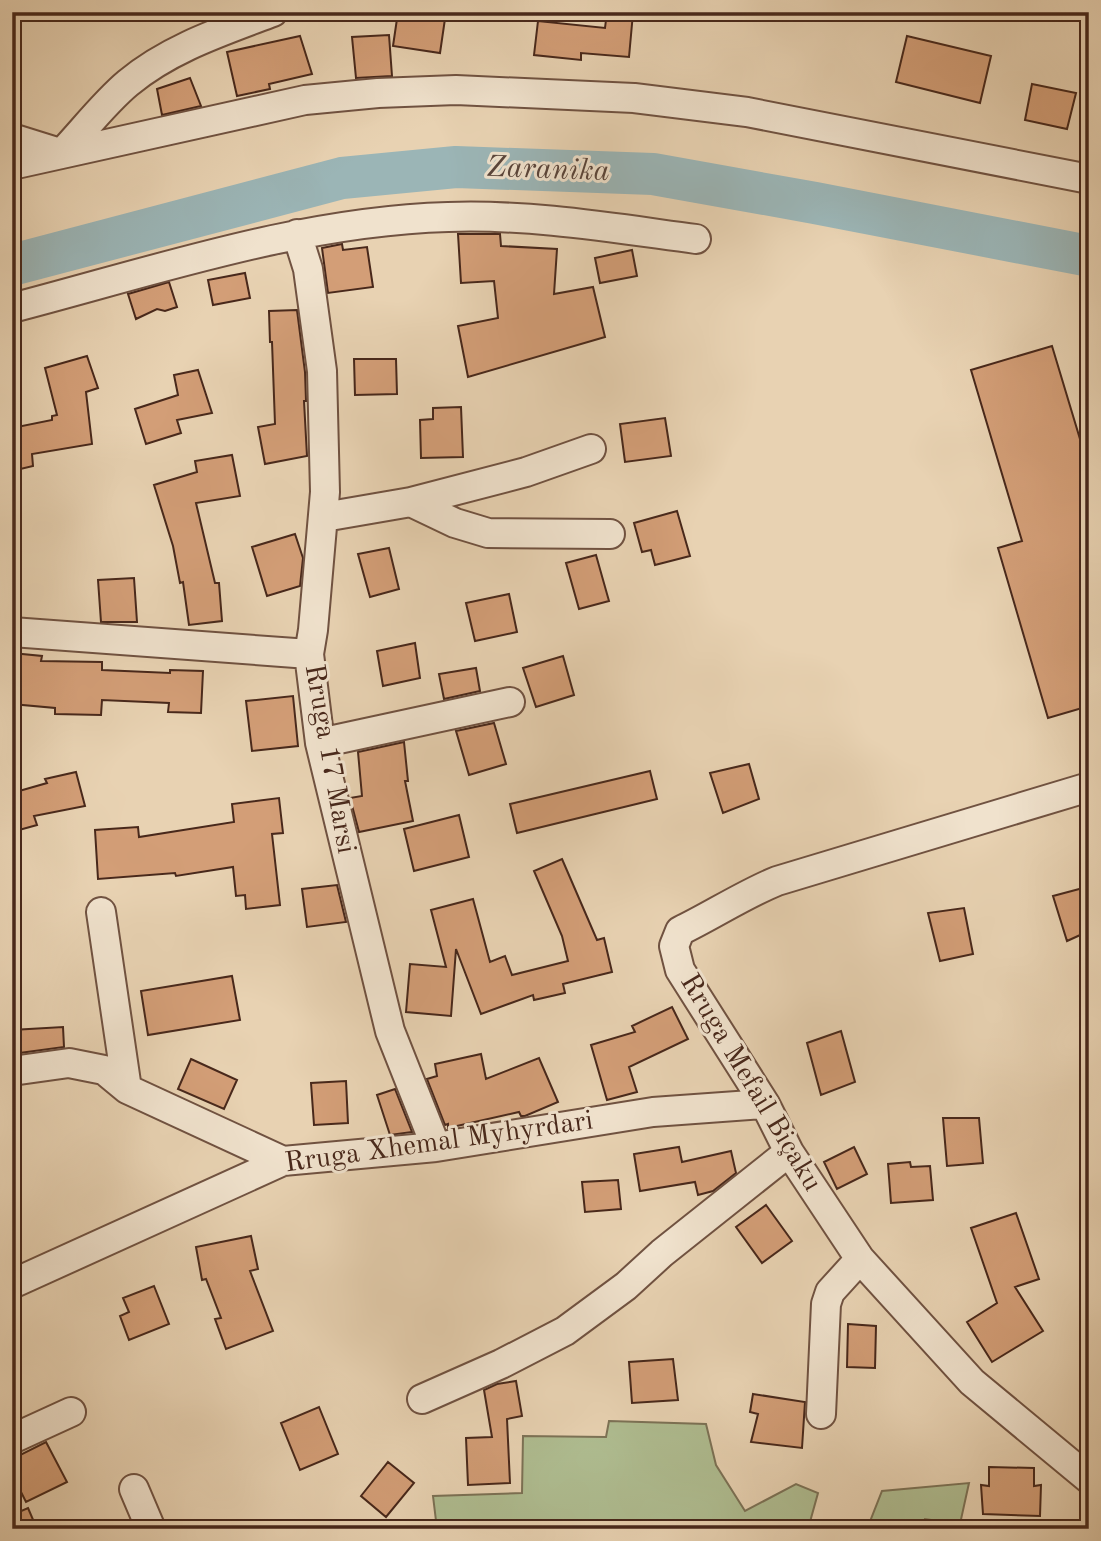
<svg xmlns="http://www.w3.org/2000/svg" width="1101" height="1541" viewBox="0 0 1101 1541" font-family="'Old Standard TT',serif">
	<style>
		.green { fill: #afbd91; stroke: #7c7256; stroke-width: 2 }
		.lines { fill: none; stroke-linecap: round; stroke-linejoin: round }
		.river { stroke: #9bb5b6; stroke-width: 42 }
		.building { fill: #d39e77; stroke: #48281b; stroke-width: 2 }
		.minor-casing { stroke: #705241; stroke-width: 32 }
		.minor { stroke: #f0e2cd; stroke-width: 28 }
		.labels { text-anchor: middle; dominant-baseline: central; stroke-width: 6; stroke-linejoin: round; paint-order: stroke }
		.street-label { font-size: 28px; fill: #48281b; stroke: #f0e2cd }
		.water-label { font-size: 30px; font-style: italic; fill: #59443a; stroke: #f0e2cd }
	</style>
	<rect width="100%" height="100%" fill="#e8d2b2"/>
	<filter id="stains"><feTurbulence type="fractalNoise" baseFrequency=".00286" numOctaves="4"/><feColorMatrix values="0 0 0 0 .2 0 0 0 0 .09 0 0 0 0 .02 0 0 0 .5 -.17"/></filter>
	<radialGradient id="worn" r=".72"><stop offset=".6" stop-color="#630" stop-opacity="0"/><stop offset="1" stop-color="#630" stop-opacity=".3"/></radialGradient>
	<path class="green" d="M609,1421l97,3 10,41 29,46 51,-27 22,9 -10,36h-371l-4,-33 89,-3 1,-57 83,1z
		M969,1483l-9,41 -35,-5 -2,10h-56l15,-38z"/>
	<g class="lines">
		<path class="river" d="M12,265l330,-87 114,-11 197,7 162,29 274,53"/>
	</g>
	<path class="building" d="M398,12h48l-6,41 -47,-7z
		M607,12l26,1 -4,44 -48,-4v7l-47,-5 4,-34 67,7z
		M389,35l3,41 -36,2 -4,-41z
		M300,36l12,38 -43,10 1,5 -33,7 -10,-44z
		M907,36l84,20 -11,47 -84,-21z
		M190,78l11,28 -39,9 -5,-26z
		M1032,84l44,9 -9,36 -42,-9z
		M458,234h42l1,12 56,3 -3,45 39,-7 12,50 -137,40 -10,-51 40,-8 -4,-37 -33,2z
		M342,244l1,6 24,-3 6,40 -45,6 -6,-45z
		M632,250l5,26 -37,7 -5,-25z
		M245,273l5,25 -37,7 -5,-25z
		M169,282l8,25 -12,4 -8,-2 -21,10 -8,-25z
		M297,310l8,62 1,29h-2l3,55 -42,8 -7,-37 17,-3 -3,-82h-2l-1,-31z
		M1052,346l37,123v237l-41,12 -50,-170 24,-7 -51,-171z
		M87,356l11,32 -12,4 6,52 -60,10 1,12 -21,5v-43l40,-8v-4l5,-1 -12,-47z
		M354,359h42l1,35 -42,1z
		M198,370l14,43 -35,7 4,13 -35,11 -11,-35 43,-14 -4,-20z
		M461,407l2,50 -42,1 -1,-38 13,-1v-11z
		M665,418l6,38 -46,6 -5,-38z
		M232,455l8,41 -44,7 19,80h4l3,38 -33,4 -6,-43 -3,1 -7,-37 -19,-61 43,-13 -2,-11z
		M677,511l13,45 -35,9 -4,-15 -9,2 -8,-29z
		M295,534l8,24 -3,28 -33,10 -15,-49z
		M389,548l10,41 -29,8 -12,-43z
		M596,555l13,46 -30,8 -13,-46z
		M134,578l3,44h-36l-3,-42z
		M509,594l8,38 -42,9 -9,-38z
		M415,643l5,35 -37,8 -6,-35z
		M12,653l30,3 -1,5 61,1v8l68,3v-3l33,1 -2,42 -33,-1 1,-9 -67,-3 -1,15 -46,-1v-6l-43,-4z
		M563,656l11,39 -38,12 -13,-39z
		M476,668l4,23 -36,8 -5,-25z
		M293,696l5,50 -46,5 -6,-50z
		M494,723l12,41 -37,11 -13,-44z
		M404,742l4,39h-3l8,40 -54,11 -9,-34 12,-2 -4,-44z
		M749,764l10,35 -36,14 -13,-40z
		M650,771l7,28 -140,34 -7,-29z
		M76,772l9,34 -51,10 3,9 -25,7v-39l35,-10 -2,-4z
		M279,798l4,35 -11,1 8,71 -34,4 -1,-14 -9,1 -3,-29 -57,9 -1,-3 -77,6 -3,-49 43,-3 1,10 95,-15 -2,-18z
		M459,815l10,42 -55,14 -10,-42z
		M562,859l35,81 7,-2 8,34 -49,12 2,9 -31,7 -1,-5 -52,19 -25,-65 -5,67 -45,-4 4,-48 36,3 -15,-57 42,-11 17,63 15,-6 7,19 56,-14 -6,-25 -28,-65z
		M337,885l9,37 -39,5 -5,-38z
		M1083,888l6,18v25l-22,10 -14,-45z
		M964,908l9,46 -33,7 -12,-48z
		M232,976l8,44 -92,15 -7,-44z
		M672,1007l16,32 -59,28 8,25 -30,8 -16,-55 44,-13 -3,-6z
		M63,1027l1,20 -52,7v-24z
		M841,1031l14,51 -34,13 -14,-52z
		M481,1054l5,25 53,-21 19,44 -33,14h-4l-2,-4 -71,16v-4l-3,1 -18,-46 10,-3 -2,-12z
		M191,1059l46,21 -13,29 -46,-20z
		M346,1081l2,42 -34,2 -3,-42z
		M395,1089l17,43 -22,3 -13,-40z
		M943,1118h36l4,45 -36,3z
		M679,1147l3,15 49,-11 5,22 -23,18 -15,4 -3,-13 -55,9 -6,-37z
		M854,1147l13,27 -30,15 -13,-27z
		M910,1162l1,5 19,-1 3,34 -42,3 -3,-39z
		M618,1180l3,29 -36,3 -3,-30z
		M766,1205l26,36 -30,22 -26,-36z
		M1016,1213l23,66 -24,8 28,44 -51,31 -25,-40 30,-19 -26,-75z
		M251,1236l7,33 -8,2 23,60 -47,18 -11,-30 6,-1 -15,-39 -4,1 -6,-33z
		M154,1286l15,38 -40,16 -9,-24 9,-4 -6,-14z
		M848,1324l28,2 -1,42 -28,-1z
		M673,1359l5,41 -46,3 -3,-41z
		M516,1381l6,35 -15,3 3,64 -42,2 -2,-47 26,-1 -8,-47 13,-6z
		M753,1394l52,8 -3,46 -51,-6 7,-28 -8,-2z
		M319,1407l19,47 -38,16 -19,-47z
		M46,1442l21,40 -41,20 -14,-28v-15z
		M388,1462l26,21 -28,34 -25,-21z
		M989,1467l45,1v18l7,-1 -1,31 -57,-2 -2,-29 8,1z
		M28,1508l9,21h-25v-14z"/>
	<g class="lines">
		<g class="minor-casing">
			<path id="minor" d="M12,138l48,15
				M61,154c22,-23 43,-51 67,-71 42,-35 95,-52 145,-71
				M12,165l293,-65 73,-7 78,-3 178,8 113,14 342,67
				M297,234l11,35 14,102 3,121 -12,138 -4,24 11,89 70,288 46,116
				M12,308c142,-37 289,-87 436,-91 83,-3 165,11 248,22
				M411,502l44,21 33,10 122,1
				M324,517l87,-15 115,-30 65,-23
				M12,632l297,22
				M320,743l190,-41
				M1089,787l-312,94c-34,14 -64,34 -97,50l-6,15 6,24 85,134 24,48 71,107 112,123 117,97
				M101,912l26,177
				M12,1071l57,-8 35,7 23,19 156,72
				M12,1284l271,-123 153,-14 217,-35 112,-8
				M422,1399l79,-35 64,-33 61,-45 36,-33 127,-101
				M821,1414l5,-110 4,-12 30,-33
				M12,1439l59,-27
				M134,1489l17,40"/>
		</g>
		<use href="#minor" class="minor"/>
	</g>
	<g class="labels">
		<g class="street-label">
			<text transform="translate(329 759) rotate(80)">Rruga 17 Marsi</text>
			<text transform="translate(750 1083) rotate(59)">Rruga Mefail Biçaku</text>
			<text transform="translate(439 1143) rotate(-8)">Rruga Xhemal Myhyrdari</text>
		</g>
		<g class="water-label">
			<text transform="translate(548 170) rotate(2)">Zaranika</text>
		</g>
	</g>
	<rect width="1101" height="1541" fill="none" stroke="#e8d2b2" stroke-width="42"/>
	<rect x="14" y="14" width="1073" height="1513" fill="none" stroke="#48281b" stroke-width="3.5"/>
	<rect x="21" y="21" width="1059" height="1499" fill="none" stroke="#48281b" stroke-width="2"/>
	<rect width="100%" height="100%" filter="url(#stains)"/>
	<rect width="100%" height="100%" fill="url(#worn)"/>
</svg>
